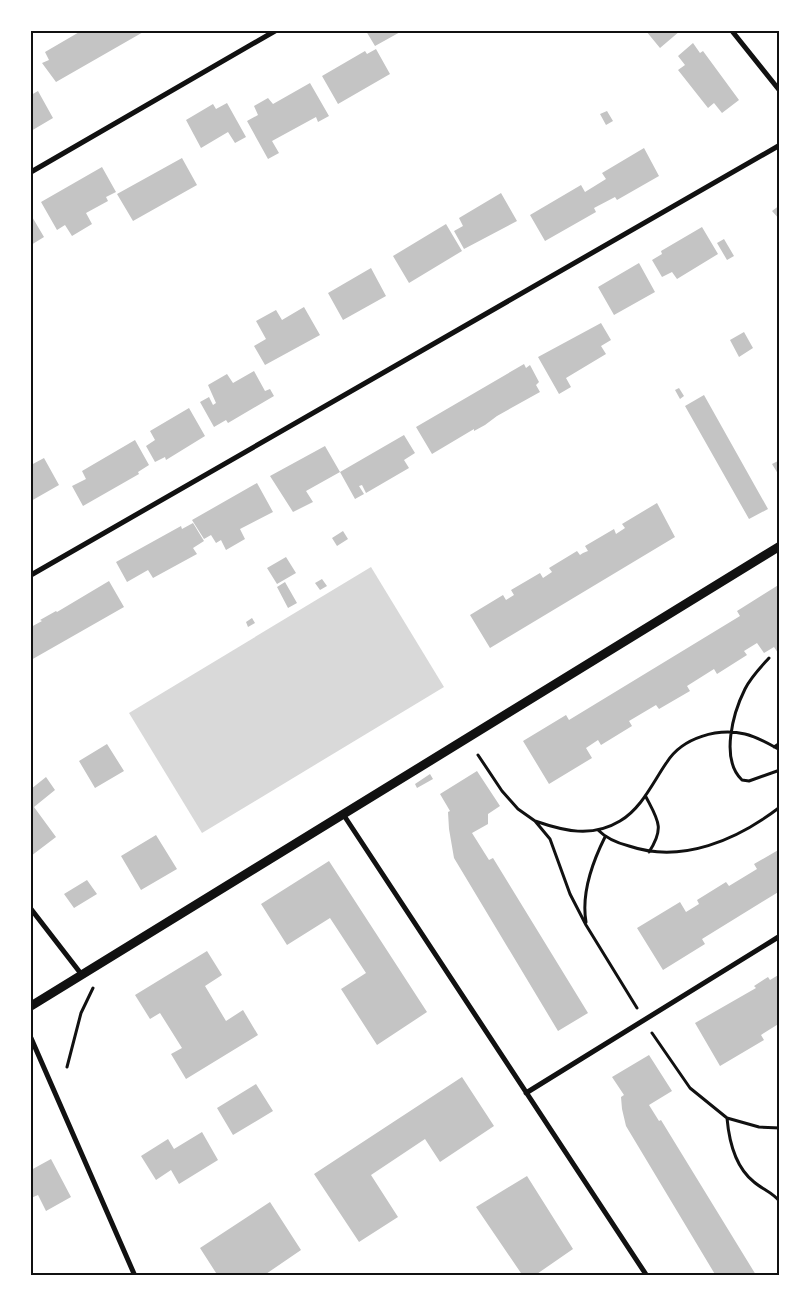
<svg xmlns="http://www.w3.org/2000/svg" width="811" height="1307" viewBox="0 0 811 1307" font-family="Bitter,serif">
	<style>
		.water { fill: #d9d9d9 }
		.building { fill: #c4c4c4 }
		.lines { fill: none; stroke-linecap: round; stroke-linejoin: round }
		.path { stroke: #111; stroke-width: 3 }
		.minor { stroke: #111; stroke-width: 5 }
		.tertiary { stroke: #111; stroke-width: 9 }
		.neatline { fill: none; stroke: #111; stroke-width: 2 }
	</style>
	<rect width="100%" height="100%" fill="#fff"/>
	<path class="water" d="M371,567l73,120 -242,146 -73,-120z"/>
	<path class="building" d="M81,31h64l-89,51 -14,-19 7,-3 -4,-8z
		M366,31h36l-27,15z
		M646,31h34l-20,17z
		M693,43l7,10 3,-2 36,49 -17,13 -8,-10 -6,5 -30,-38 7,-5 -7,-9z
		M376,49l14,25 -52,30 -16,-28 43,-25 2,3z
		M310,83l19,33 -11,6 -2,-5 -44,24 7,12 -11,6 -21,-38 11,-6 -4,-9 14,-8 5,6z
		M38,91l15,27 -22,13v-36z
		M227,103l19,34 -11,6 -7,-11 -27,16 -15,-28 27,-16 3,5z
		M607,111l6,10 -7,4 -6,-11z
		M644,148l15,28 -42,24 -2,-3 -21,11 2,4 -51,29 -15,-26 51,-30 4,7 21,-13 -4,-6z
		M182,158l15,27 -64,36 -16,-27z
		M102,167l14,25 -10,5 2,4 -22,12 6,11 -20,12 -7,-11 -8,5 -16,-28z
		M501,193l16,28 -53,28 -10,-18 9,-5 -4,-8z
		M780,205v15l-8,-9z
		M31,215l13,22 -13,8z
		M446,224l16,27 -53,32 -16,-27z
		M702,227l16,27 -41,25 -5,-7 -10,5 -10,-17 10,-6 -1,-3z
		M724,239l10,17 -7,4 -10,-17z
		M639,263l16,29 -41,23 -16,-28z
		M371,268l15,28 -43,24 -15,-27z
		M304,307l16,28 -55,30 -11,-19 12,-7 -10,-18 20,-11 6,10z
		M601,323l10,17 -10,6 5,8 -40,24 5,9 -12,7 -21,-37z
		M744,332l9,16 -14,9 -9,-17z
		M524,364l2,4 4,-3 9,17 -3,3 4,7 -43,24 -12,9 -11,6v-2l-42,25 -16,-27z
		M254,371l11,20 5,-2 4,7 -46,27 -2,-3 -12,7 -14,-25 9,-5 4,8 3,-2 -8,-18 19,-11 6,9z
		M679,388l5,8 -4,3 -5,-9z
		M704,395l64,114 -19,10 -64,-113z
		M189,408l16,28 -39,24 -1,-3 -10,5 -9,-16 9,-6 -5,-9z
		M404,435l11,18 -11,7 5,8 -43,25 -4,-8 -3,1 5,8 -9,5 -15,-27z
		M135,440l14,25 -11,7 1,2 -56,32 -11,-20 14,-7 -4,-8z
		M325,446l15,26 -34,19 7,11 -20,10 -23,-36z
		M44,458l15,27 -28,16v-36z
		M780,460v17l-8,-13z
		M257,483l16,29 -33,17 5,10 -19,11 -5,-10 -5,3 -5,-8 -7,4 -12,-19z
		M657,503l18,34 -185,111 -20,-33 33,-20 3,5 8,-5 -3,-5 29,-17 3,5 9,-6 -3,-4 28,-17 3,4 3,-2 5,-2 -3,-5 29,-17 2,5 9,-6 -3,-4z
		M193,523l11,18 -11,7 4,6 -44,24 -5,-8 -21,12 -11,-20 65,-36 1,3z
		M343,531l5,8 -11,7 -5,-8z
		M286,557l10,16 -19,11 -10,-16z
		M322,579l5,7 -7,4 -5,-7z
		M109,581l15,26 -93,53v-33l11,-6 -2,-1 16,-9 1,1z
		M285,582l12,21 -9,5 -11,-21z
		M780,584v72l-6,-9 -10,6 -7,-10 -13,8 3,4 -30,19 -3,-5 -27,17 3,5 -31,18 -3,-4 -27,16 3,5 -31,19 -3,-5 -12,8 6,10 -43,26 -26,-43 43,-26 3,5 171,-104 -3,-5z
		M252,618l3,5 -7,4 -2,-5z
		M107,744l17,27 -29,17 -16,-27z
		M477,771l23,35 -12,8v10l-16,9 17,27 4,-2 95,155 -30,18 -104,-173 -5,-29 -1,-17 2,-1 -10,-17z
		M430,774l3,5 -16,9 -2,-4z
		M46,777l9,13 -21,17 22,30 -25,19v-67z
		M156,835l21,34 -36,21 -20,-34z
		M780,849v42l-78,48 3,5 -42,26 -26,-42 43,-26 6,10 13,-8 -2,-4 29,-18 3,4 28,-17 -3,-5z
		M329,861l98,151 -50,33 -36,-56 25,-16 -36,-55 -43,27 -26,-41z
		M87,880l10,14 -23,14 -10,-14z
		M207,951l15,24 -17,11 21,35 17,-11 15,25 -72,44 -15,-25 11,-6 -22,-35 -10,6 -15,-24z
		M780,974v49l-19,12 3,5 -44,26 -25,-43 61,-35 -2,-2 14,-9 2,3z
		M649,1055l23,36 -23,14 10,16 2,-1 95,155 -2,1h-38l-90,-150 -4,-17 -1,-12 3,-2 -12,-18z
		M462,1077l32,49 -54,36 -15,-23 -54,36 27,42 -39,25 -45,-68z
		M256,1084l17,27 -40,24 -16,-27z
		M202,1132l16,28 -39,24 -8,-14 -15,10 -15,-24 27,-17 6,10z
		M51,1159l20,38 -25,14 -8,-16 -7,3v-28z
		M527,1176l46,73 -39,27h-11l-47,-69z
		M270,1202l31,48 -38,26h-45l-18,-28z"/>
	<g class="lines">
		<path class="path" d="M769,658c-9,10 -18,19 -24,31 -12,24 -25,70 -3,91l7,1 31,-11
			M774,747l6,-4
			M478,755l24,36 16,18 17,12 15,18 20,55 16,31 51,83
			M646,797c12,23 19,31 3,55
			M535,821c29,10 57,17 85,0 22,-13 33,-39 47,-59 16,-25 51,-34 78,-28 13,3 24,10 35,16
			M598,830c9,9 19,13 31,16 53,18 108,-6 151,-39
			M586,922c-5,-29 6,-59 19,-85
			M652,1033l38,55 37,30c2,23 8,49 27,64 8,7 20,11 26,20
			M67,1067l14,-54 12,-25
			M727,1118l32,9 21,1"/>
		<path class="minor" d="M732,31l48,60
			M31,172l244,-141
			M31,575l749,-430
			M343,814l304,462
			M31,909l51,66
			M31,1038l104,238
			M526,1093l254,-157"/>
		<path class="tertiary" d="M31,1006l749,-460"/>
	</g>
	<rect width="811" height="1307" fill="none" stroke="#ffffff" stroke-width="65"/>
	<rect x="32" y="32" width="746" height="1242" class="neatline"/>
</svg>
